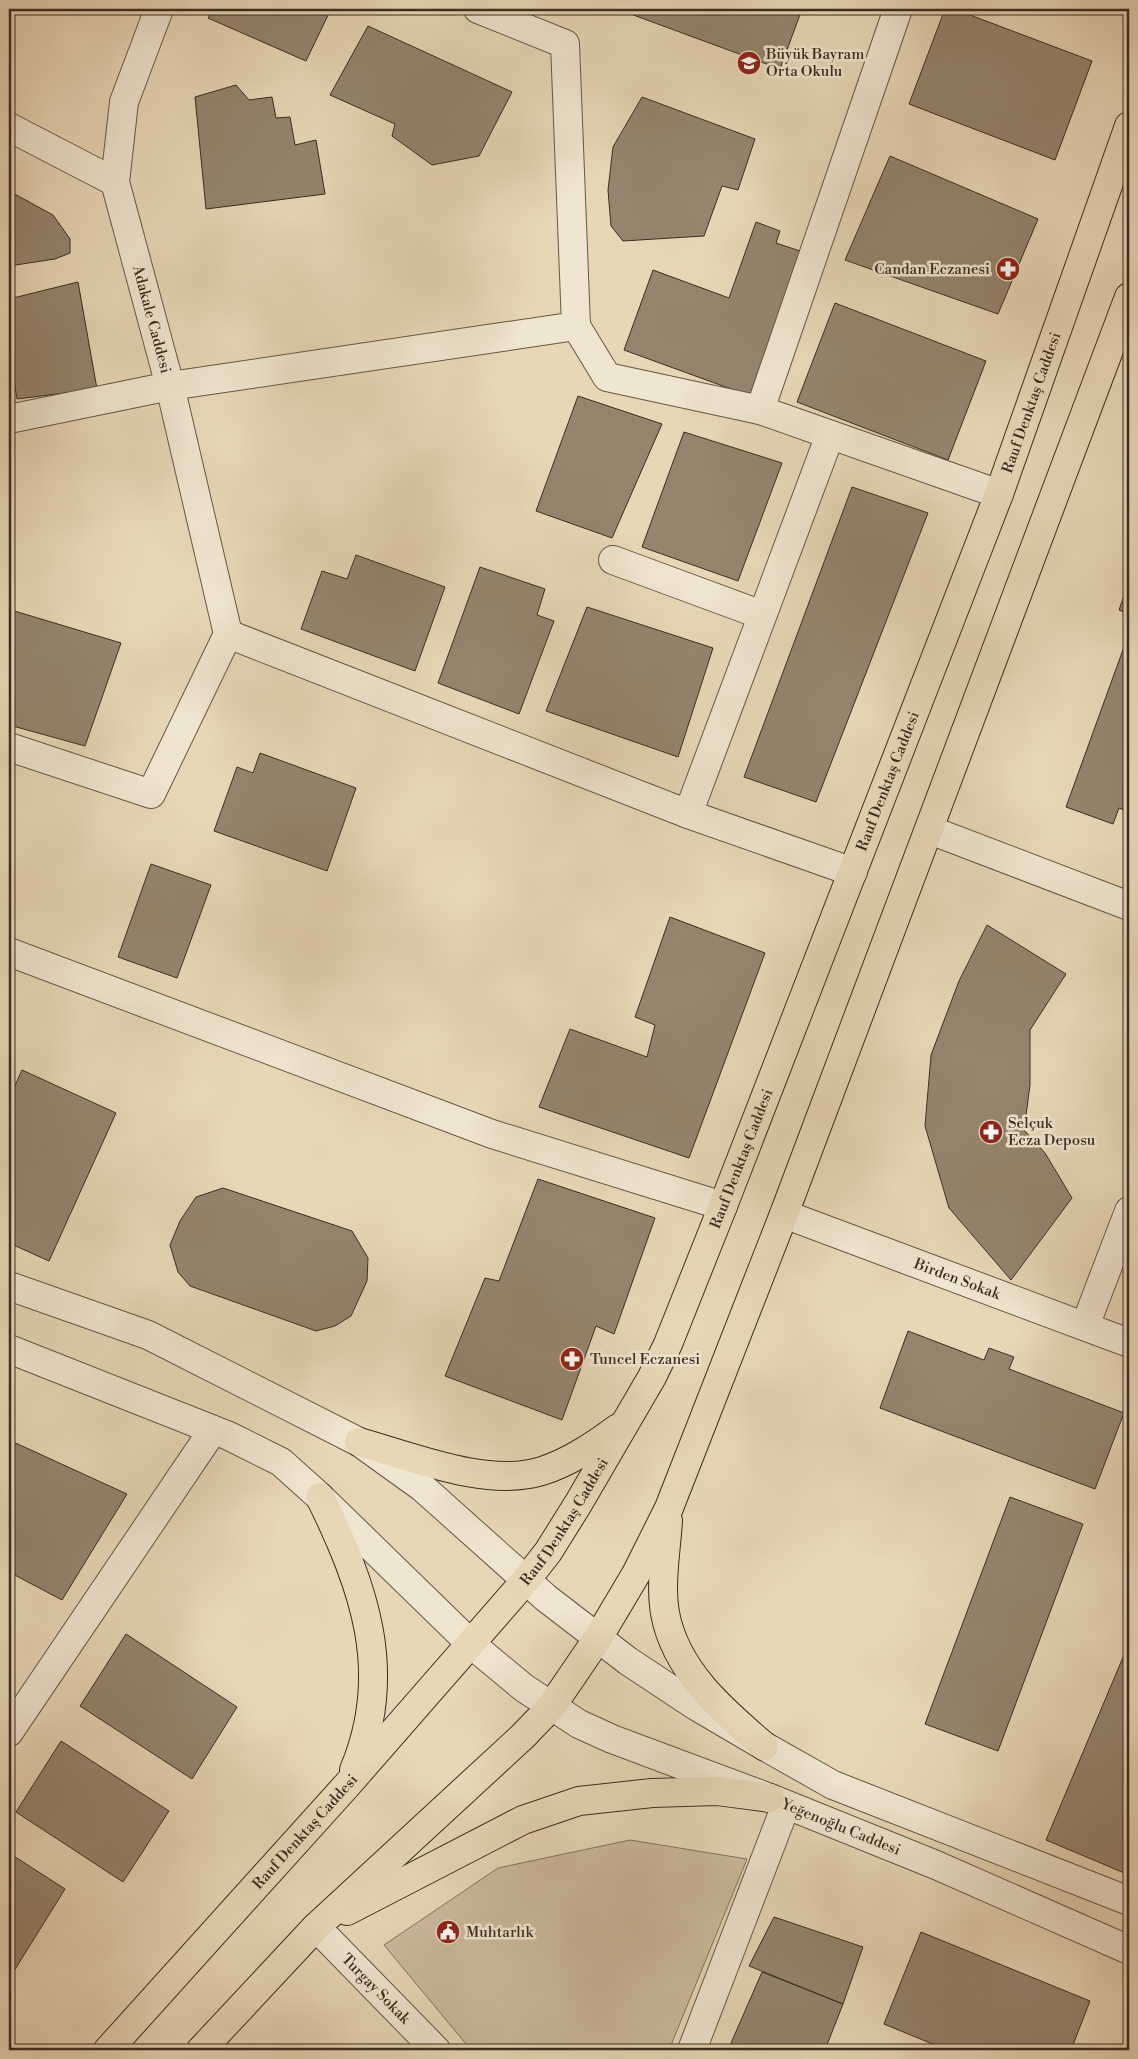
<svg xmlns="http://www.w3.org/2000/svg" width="1138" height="2059" viewBox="0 0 1138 2059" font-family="'Libre Bodoni',serif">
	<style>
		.green { fill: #cbba9e; stroke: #837360 }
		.building { fill: #95856f; stroke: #3b2c21 }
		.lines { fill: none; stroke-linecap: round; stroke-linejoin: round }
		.minor-casing { stroke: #665746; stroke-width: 30 }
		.tertiary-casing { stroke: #665746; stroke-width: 30 }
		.primary-casing { stroke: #3b2c21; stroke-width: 30 }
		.minor { stroke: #f0e5d0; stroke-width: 28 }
		.tertiary { stroke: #f0e5d0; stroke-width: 28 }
		.primary { stroke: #e8d7b7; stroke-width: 28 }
		.labels { text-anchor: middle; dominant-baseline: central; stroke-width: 5; stroke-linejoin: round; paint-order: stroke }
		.poi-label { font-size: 15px; fill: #3b2c21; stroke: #f0e5d0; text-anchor: start }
		.street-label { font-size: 15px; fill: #3b2c21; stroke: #f0e5d0 }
	</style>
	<rect width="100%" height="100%" fill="#e8d7b7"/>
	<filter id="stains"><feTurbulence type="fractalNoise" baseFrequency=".004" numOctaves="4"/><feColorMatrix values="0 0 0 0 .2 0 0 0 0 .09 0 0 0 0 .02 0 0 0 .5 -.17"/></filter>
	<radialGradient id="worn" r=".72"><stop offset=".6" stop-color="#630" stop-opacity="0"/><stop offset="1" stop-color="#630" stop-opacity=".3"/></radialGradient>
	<path class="green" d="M630,1840l117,19 -78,191h-198l-87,-105 114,-77z"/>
	<path class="building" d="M213,9h118l-25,52 -98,-43z
		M617,9h185l-22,60z
		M945,9h9l138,52 -37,99 -146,-56z
		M368,26l144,66 -33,64 -47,9 -40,-29 3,-12 -65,-29z
		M236,85l13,15 23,-3 4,21 14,-1 5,28 21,-5 9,54 -119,15 -11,-112z
		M642,97l113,42 -17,51 -16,-4 -18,50 -81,5 -12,-15 -3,-36 5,-43z
		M890,156l148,63 -40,95 -153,-54z
		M9,191l44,24 17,24v14l-15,6 -46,7z
		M756,222l24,9 -4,12 27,9 -50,145 -129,-47 29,-80 76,28z
		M78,282l19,107 -80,10 -8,-50v-50z
		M835,303l151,58 -38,99 -151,-58z
		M578,396l84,28 -50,114 -76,-27z
		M684,432l98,31 -44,118 -96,-34z
		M852,487l76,26 -112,289 -72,-25z
		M356,555l89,32 -30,84 -114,-42 21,-58 25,8z
		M480,567l65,22 -8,26 17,6 -35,93 -81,-31z
		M1129,581v33l-10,-4z
		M587,607l126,41 -35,109 -132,-46z
		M11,610l110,33 -36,103 -76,-21v-107z
		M1124,647l5,1v164l-10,-4 -6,16 -47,-17z
		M260,753l96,35 -29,83 -113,-40 23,-64 16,6z
		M151,864l60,21 -34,93 -59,-21z
		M670,917l95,36 -76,205 -150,-51 31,-78 77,28 8,-32 -20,-8z
		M987,925l79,49 -36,56v55l-6,45 21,23 27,45 -61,82 -62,-72 -24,-82 6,-71 28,-74z
		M22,1070l94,43 -67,148 -40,-18v-144z
		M538,1179l117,39 -41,116 -18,-8 -34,94 -117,-44 40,-98 14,3z
		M223,1188l129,43 16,27 -1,23 -16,35 -16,10 -19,5 -126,-45 -12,-14 -8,-27 10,-24 16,-24z
		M908,1331l76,29 5,-12 25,9 -5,12 115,44 -29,76 -215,-81z
		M9,1440l118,54 -65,106 -53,-28z
		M1010,1497l73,27 -85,227 -73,-27z
		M126,1634l111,73 -45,72 -112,-73z
		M1129,1643v232l-83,-35z
		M61,1741l108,70 -46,71 -107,-70z
		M9,1853l56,36 -56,90z
		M774,1917l89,30 -20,57 -94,-38z
		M921,1932l169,69 -19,49h-124l-63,-26z
		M762,1972l81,32 -18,46h-97z"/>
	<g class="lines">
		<g class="minor-casing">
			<g id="minor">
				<path d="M9,127l106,55"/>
				<path d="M576,326l31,51 153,33 239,84"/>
				<path d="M760,410l138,-401"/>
				<path d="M9,419l161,-33 406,-60 -11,-282 -87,-35"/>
				<path d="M613,560l149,55"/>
				<path d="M9,747l142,47 77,-160 460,180 165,58"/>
				<path d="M688,814l142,-379"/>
				<path d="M930,830l199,76"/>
				<path d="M9,952l483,182 231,72"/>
				<path id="s1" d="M784,1214l345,129"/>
				<path d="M1085,1326l44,-115"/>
				<path d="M9,1732l204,-302"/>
				<path id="s2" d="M316,1927l120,123"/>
				<path d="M692,2050l94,-245"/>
			</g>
		</g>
		<g class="tertiary-casing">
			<g id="tertiary">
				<path id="s3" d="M159,9l-35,93 -9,80 55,204 58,248"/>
				<path d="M9,1286l139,49 211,107 64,46 123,110 82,63 68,45 68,40 69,39 296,116"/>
				<path id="s4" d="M9,1349l220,87 52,26 39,35 151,147 53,44 55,36 33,15 158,59 166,67 193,85"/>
			</g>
		</g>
		<g class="primary-casing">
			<g id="primary">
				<path d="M359,1442c54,15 129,46 183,29 28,-9 53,-26 76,-43"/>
				<path d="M320,1497c44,90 75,175 34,273"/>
				<path d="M668,1521c-2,30 -8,63 -3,92 10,57 58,98 99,133"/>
				<path d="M347,1911l176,-91 56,-19 73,-8 65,-2 53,7"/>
				<path id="s5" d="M108,2050l240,-266 178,-204 22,-28 30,-48 74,-127 16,-33 55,-138 276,-712 130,-368"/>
				<path d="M201,2050l115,-123 206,-190 29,-30 47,-69 38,-64 33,-66 115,-294 345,-917"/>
			</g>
		</g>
		<use href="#minor" class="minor"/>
		<use href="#tertiary" class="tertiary"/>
		<use href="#primary" class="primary"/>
	</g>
	<defs>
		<g id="school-disc" transform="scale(1.25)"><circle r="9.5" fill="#8f2418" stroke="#f0e5d0"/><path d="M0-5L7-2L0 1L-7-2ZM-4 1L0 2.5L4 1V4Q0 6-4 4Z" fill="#fff"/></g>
		<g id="pharmacy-disc" transform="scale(1.25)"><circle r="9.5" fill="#8f2418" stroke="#f0e5d0"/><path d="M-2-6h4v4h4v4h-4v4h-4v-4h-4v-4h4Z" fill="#fff"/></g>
		<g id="civic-disc" transform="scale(1.25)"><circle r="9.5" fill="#8f2418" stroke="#f0e5d0"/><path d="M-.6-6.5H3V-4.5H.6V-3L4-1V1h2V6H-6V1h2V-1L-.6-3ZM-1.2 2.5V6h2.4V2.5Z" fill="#fff"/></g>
	</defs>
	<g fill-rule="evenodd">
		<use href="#school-disc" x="749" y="63"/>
		<use href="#pharmacy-disc" x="1008" y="269"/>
		<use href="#pharmacy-disc" x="991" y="1132"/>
		<use href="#pharmacy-disc" x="572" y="1359"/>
		<use href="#civic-disc" x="448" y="1932"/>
	</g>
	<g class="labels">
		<g class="poi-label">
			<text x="766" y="54">Büyük Bayram<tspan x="766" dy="17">Orta Okulu</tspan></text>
			<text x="990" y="269" text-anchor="end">Candan Eczanesi</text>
			<text x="1008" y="1123">Selçuk<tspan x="1008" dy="17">Ecza Deposu</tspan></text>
			<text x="590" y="1359">Tuncel Eczanesi</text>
			<text x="466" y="1932">Muhtarlık</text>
		</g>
		<g class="street-label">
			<text stroke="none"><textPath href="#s3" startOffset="322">Adakale Caddesi</textPath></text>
			<text stroke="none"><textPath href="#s5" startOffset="1914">Rauf Denktaş Caddesi</textPath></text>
			<text stroke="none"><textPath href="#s5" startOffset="1509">Rauf Denktaş Caddesi</textPath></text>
			<text stroke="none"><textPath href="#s5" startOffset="1104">Rauf Denktaş Caddesi</textPath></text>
			<text stroke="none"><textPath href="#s1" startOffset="185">Birden Sokak</textPath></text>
			<text stroke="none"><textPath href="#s5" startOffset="699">Rauf Denktaş Caddesi</textPath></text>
			<text stroke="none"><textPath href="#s4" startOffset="974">Yeğenoğlu Caddesi</textPath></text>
			<text stroke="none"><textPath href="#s5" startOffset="294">Rauf Denktaş Caddesi</textPath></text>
			<text stroke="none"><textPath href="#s2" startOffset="86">Turgay Sokak</textPath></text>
		</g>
	</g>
	<rect width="1138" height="2059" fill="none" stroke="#e8d7b7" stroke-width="30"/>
	<rect x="10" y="10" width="1118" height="2039" fill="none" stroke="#3b2c21" stroke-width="2.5"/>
	<rect x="15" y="15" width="1108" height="2029" fill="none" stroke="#3b2c21"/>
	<rect width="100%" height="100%" filter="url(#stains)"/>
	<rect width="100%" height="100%" fill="url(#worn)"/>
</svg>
